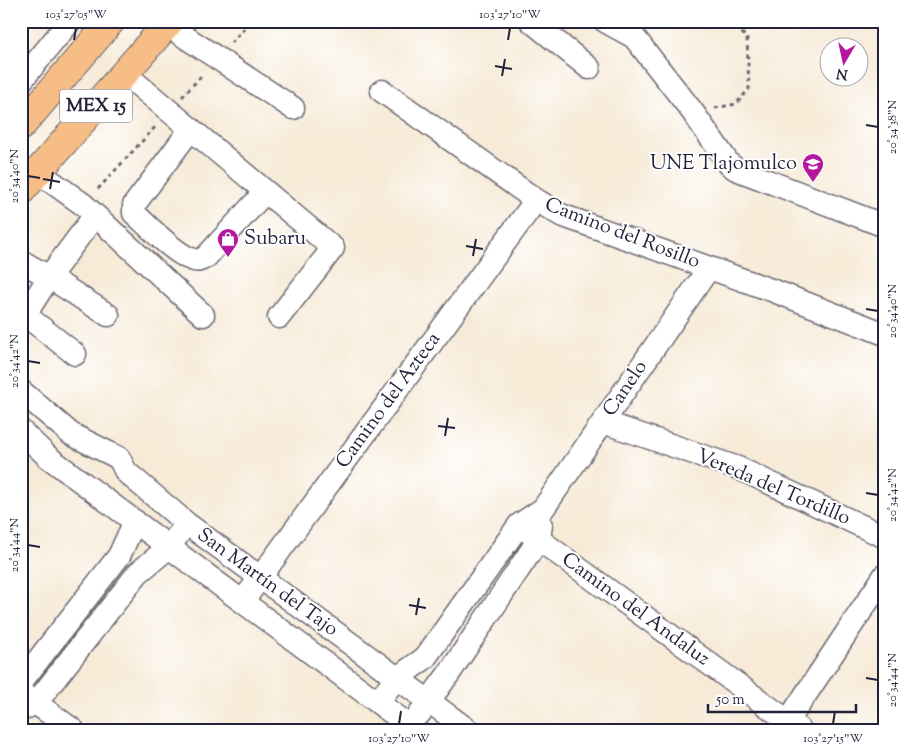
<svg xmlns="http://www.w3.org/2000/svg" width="906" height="751" viewBox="0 0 906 751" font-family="'Sorts Mill Goudy',serif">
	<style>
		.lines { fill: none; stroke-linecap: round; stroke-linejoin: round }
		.minor-casing { stroke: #6d6872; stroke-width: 25 }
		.highway-casing { stroke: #6d6872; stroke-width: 30 }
		.path { stroke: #6d6872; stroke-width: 3; stroke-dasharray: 4 4; stroke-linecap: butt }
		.minor { stroke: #fff; stroke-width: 22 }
		.highway { stroke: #f6be86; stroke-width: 28 }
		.ticks { fill: none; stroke: #22223b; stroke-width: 2 }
		.labels { text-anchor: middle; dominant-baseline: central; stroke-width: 4; stroke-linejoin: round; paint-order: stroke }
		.shield { fill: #fff; stroke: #646476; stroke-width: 1 }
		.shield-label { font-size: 19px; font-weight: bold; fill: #22223b }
		.poi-label { font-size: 20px; fill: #22223b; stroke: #fff; text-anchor: end }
		.street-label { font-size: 20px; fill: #22223b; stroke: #fff }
		.neatline { fill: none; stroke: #22223b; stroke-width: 2 }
		.ticks-label { font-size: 12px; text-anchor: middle; fill: #22223b }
	</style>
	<rect width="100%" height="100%" fill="#fff"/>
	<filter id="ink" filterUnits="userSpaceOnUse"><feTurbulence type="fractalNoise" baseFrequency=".02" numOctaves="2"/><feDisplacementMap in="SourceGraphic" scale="10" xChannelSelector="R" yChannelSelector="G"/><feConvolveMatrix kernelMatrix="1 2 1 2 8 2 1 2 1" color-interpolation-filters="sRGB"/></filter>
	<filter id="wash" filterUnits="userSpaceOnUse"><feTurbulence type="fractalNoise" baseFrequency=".0096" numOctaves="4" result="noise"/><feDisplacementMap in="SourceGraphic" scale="20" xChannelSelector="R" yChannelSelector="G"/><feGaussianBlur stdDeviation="1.12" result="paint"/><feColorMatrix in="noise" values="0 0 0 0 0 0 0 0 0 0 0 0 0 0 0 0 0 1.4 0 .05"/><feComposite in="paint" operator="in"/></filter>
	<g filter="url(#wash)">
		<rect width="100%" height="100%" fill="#f7ebd8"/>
	</g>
	<g filter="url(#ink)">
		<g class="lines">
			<g class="minor-casing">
				<path id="minor" d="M531,21l58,47
					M605,21l29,16 58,74 37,53 7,5 149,57
					M167,25l126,83
					M124,73l209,175 -54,69
					M21,81l49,-60
					M382,91l154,109 25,15 213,76 111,43
					M190,130l-56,75v8c14,13 40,40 57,46 6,3 10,1 15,-2l59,-65
					M38,172l46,33 119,110
					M21,261l28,16 59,38
					M75,354l-50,-39 24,-38 46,-62
					M21,391l50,43 48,24 7,14 60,51 282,207
					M603,422l135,46 147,69
					M21,431l27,26 367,273
					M519,525l281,205
					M243,601l293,-401
					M21,682l98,-126 16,-35
					M23,694l50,36
					M377,702l20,-24 28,-20 94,-133 24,-16 166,-241
					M21,710l15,-7 102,-130 31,-26 9,-12
					M420,713l30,-41 89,-133 2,-14
					M788,721l97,-146"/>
			</g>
			<g class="highway-casing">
				<path id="highway" d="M21,126l90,-105
					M21,191l149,-170"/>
			</g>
			<path class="path" d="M231,43l20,-22
				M182,97l21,-23
				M715,108l21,-4 13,-15 -2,-51 -17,-17
				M98,189l58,-63"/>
			<use href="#minor" class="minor"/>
			<use href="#highway" class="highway"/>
		</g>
	</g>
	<path class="ticks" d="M74,40l2,-12M508,40l2,-12M495,66l17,3M502,76l3,-17M866,125l12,2M28,176l12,2M43,179l17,3M50,189l3,-17M466,246l17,3M473,256l3,-17M866,309l12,2M28,361l12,2M438,426l17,2M445,436l3,-18M866,493l12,2M28,545l12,2M409,605l17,3M416,615l3,-17M866,678l12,2M399,724l2,-13M833,724l2,-13"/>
	<defs>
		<g id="university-pin" transform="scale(1.125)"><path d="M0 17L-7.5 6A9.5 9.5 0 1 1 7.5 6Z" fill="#b5179e" stroke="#fff"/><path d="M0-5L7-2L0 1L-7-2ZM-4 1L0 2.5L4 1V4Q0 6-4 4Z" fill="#fff"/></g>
		<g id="shop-pin" transform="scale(1.125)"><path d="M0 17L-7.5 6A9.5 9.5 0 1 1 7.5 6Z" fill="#b5179e" stroke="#fff"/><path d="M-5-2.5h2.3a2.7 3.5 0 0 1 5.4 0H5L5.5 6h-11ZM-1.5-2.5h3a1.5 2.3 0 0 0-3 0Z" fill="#fff"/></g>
	</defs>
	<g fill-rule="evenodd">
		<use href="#university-pin" x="813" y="164"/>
		<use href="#shop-pin" x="228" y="239"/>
	</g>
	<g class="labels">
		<rect class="shield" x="60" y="89.5" width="72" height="33" rx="4"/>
		<g class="shield-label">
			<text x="96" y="106">MEX 15</text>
		</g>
		<g class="poi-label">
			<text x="797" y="164">UNE Tlajomulco</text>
			<text x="244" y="239" text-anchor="start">Subaru</text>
		</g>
		<g class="street-label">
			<text transform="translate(622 234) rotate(21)">Camino del Rosillo</text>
			<text transform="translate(626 389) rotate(-56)">Canelo</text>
			<text transform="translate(389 401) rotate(-54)">Camino del Azteca</text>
			<text transform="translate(773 488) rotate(23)">Vereda del Tordillo</text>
			<text transform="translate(267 583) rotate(36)">San Martín del Tajo</text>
			<text transform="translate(635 610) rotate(36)">Camino del Andaluz</text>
		</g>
	</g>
	<rect width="906" height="751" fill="none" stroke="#fff" stroke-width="55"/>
	<g transform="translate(844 62) rotate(189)"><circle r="24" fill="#ffffff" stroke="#a7a7b1"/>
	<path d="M0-4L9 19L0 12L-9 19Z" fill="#b5179e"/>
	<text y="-8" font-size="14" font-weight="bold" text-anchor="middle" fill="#22223b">N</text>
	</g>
	<path d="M708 704v8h148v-8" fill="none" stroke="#22223b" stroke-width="2.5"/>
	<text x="716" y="704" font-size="15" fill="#22223b" stroke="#ffffff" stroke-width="4" paint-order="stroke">50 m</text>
	<rect x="28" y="28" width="850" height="696" class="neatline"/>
	<g class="ticks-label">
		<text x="76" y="18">103°27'05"W</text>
		<text x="510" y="18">103°27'10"W</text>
		<text transform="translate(892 127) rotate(-90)" y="4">20°34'38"N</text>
		<text transform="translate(14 176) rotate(-90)" y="4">20°34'40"N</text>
		<text transform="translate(892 311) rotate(-90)" y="4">20°34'40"N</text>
		<text transform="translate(14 361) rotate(-90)" y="4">20°34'42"N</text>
		<text transform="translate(892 495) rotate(-90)" y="4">20°34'42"N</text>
		<text transform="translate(14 545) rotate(-90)" y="4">20°34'44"N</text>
		<text transform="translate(892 680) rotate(-90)" y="4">20°34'44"N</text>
		<text x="399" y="742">103°27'10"W</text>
		<text x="833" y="742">103°27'15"W</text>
	</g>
</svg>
